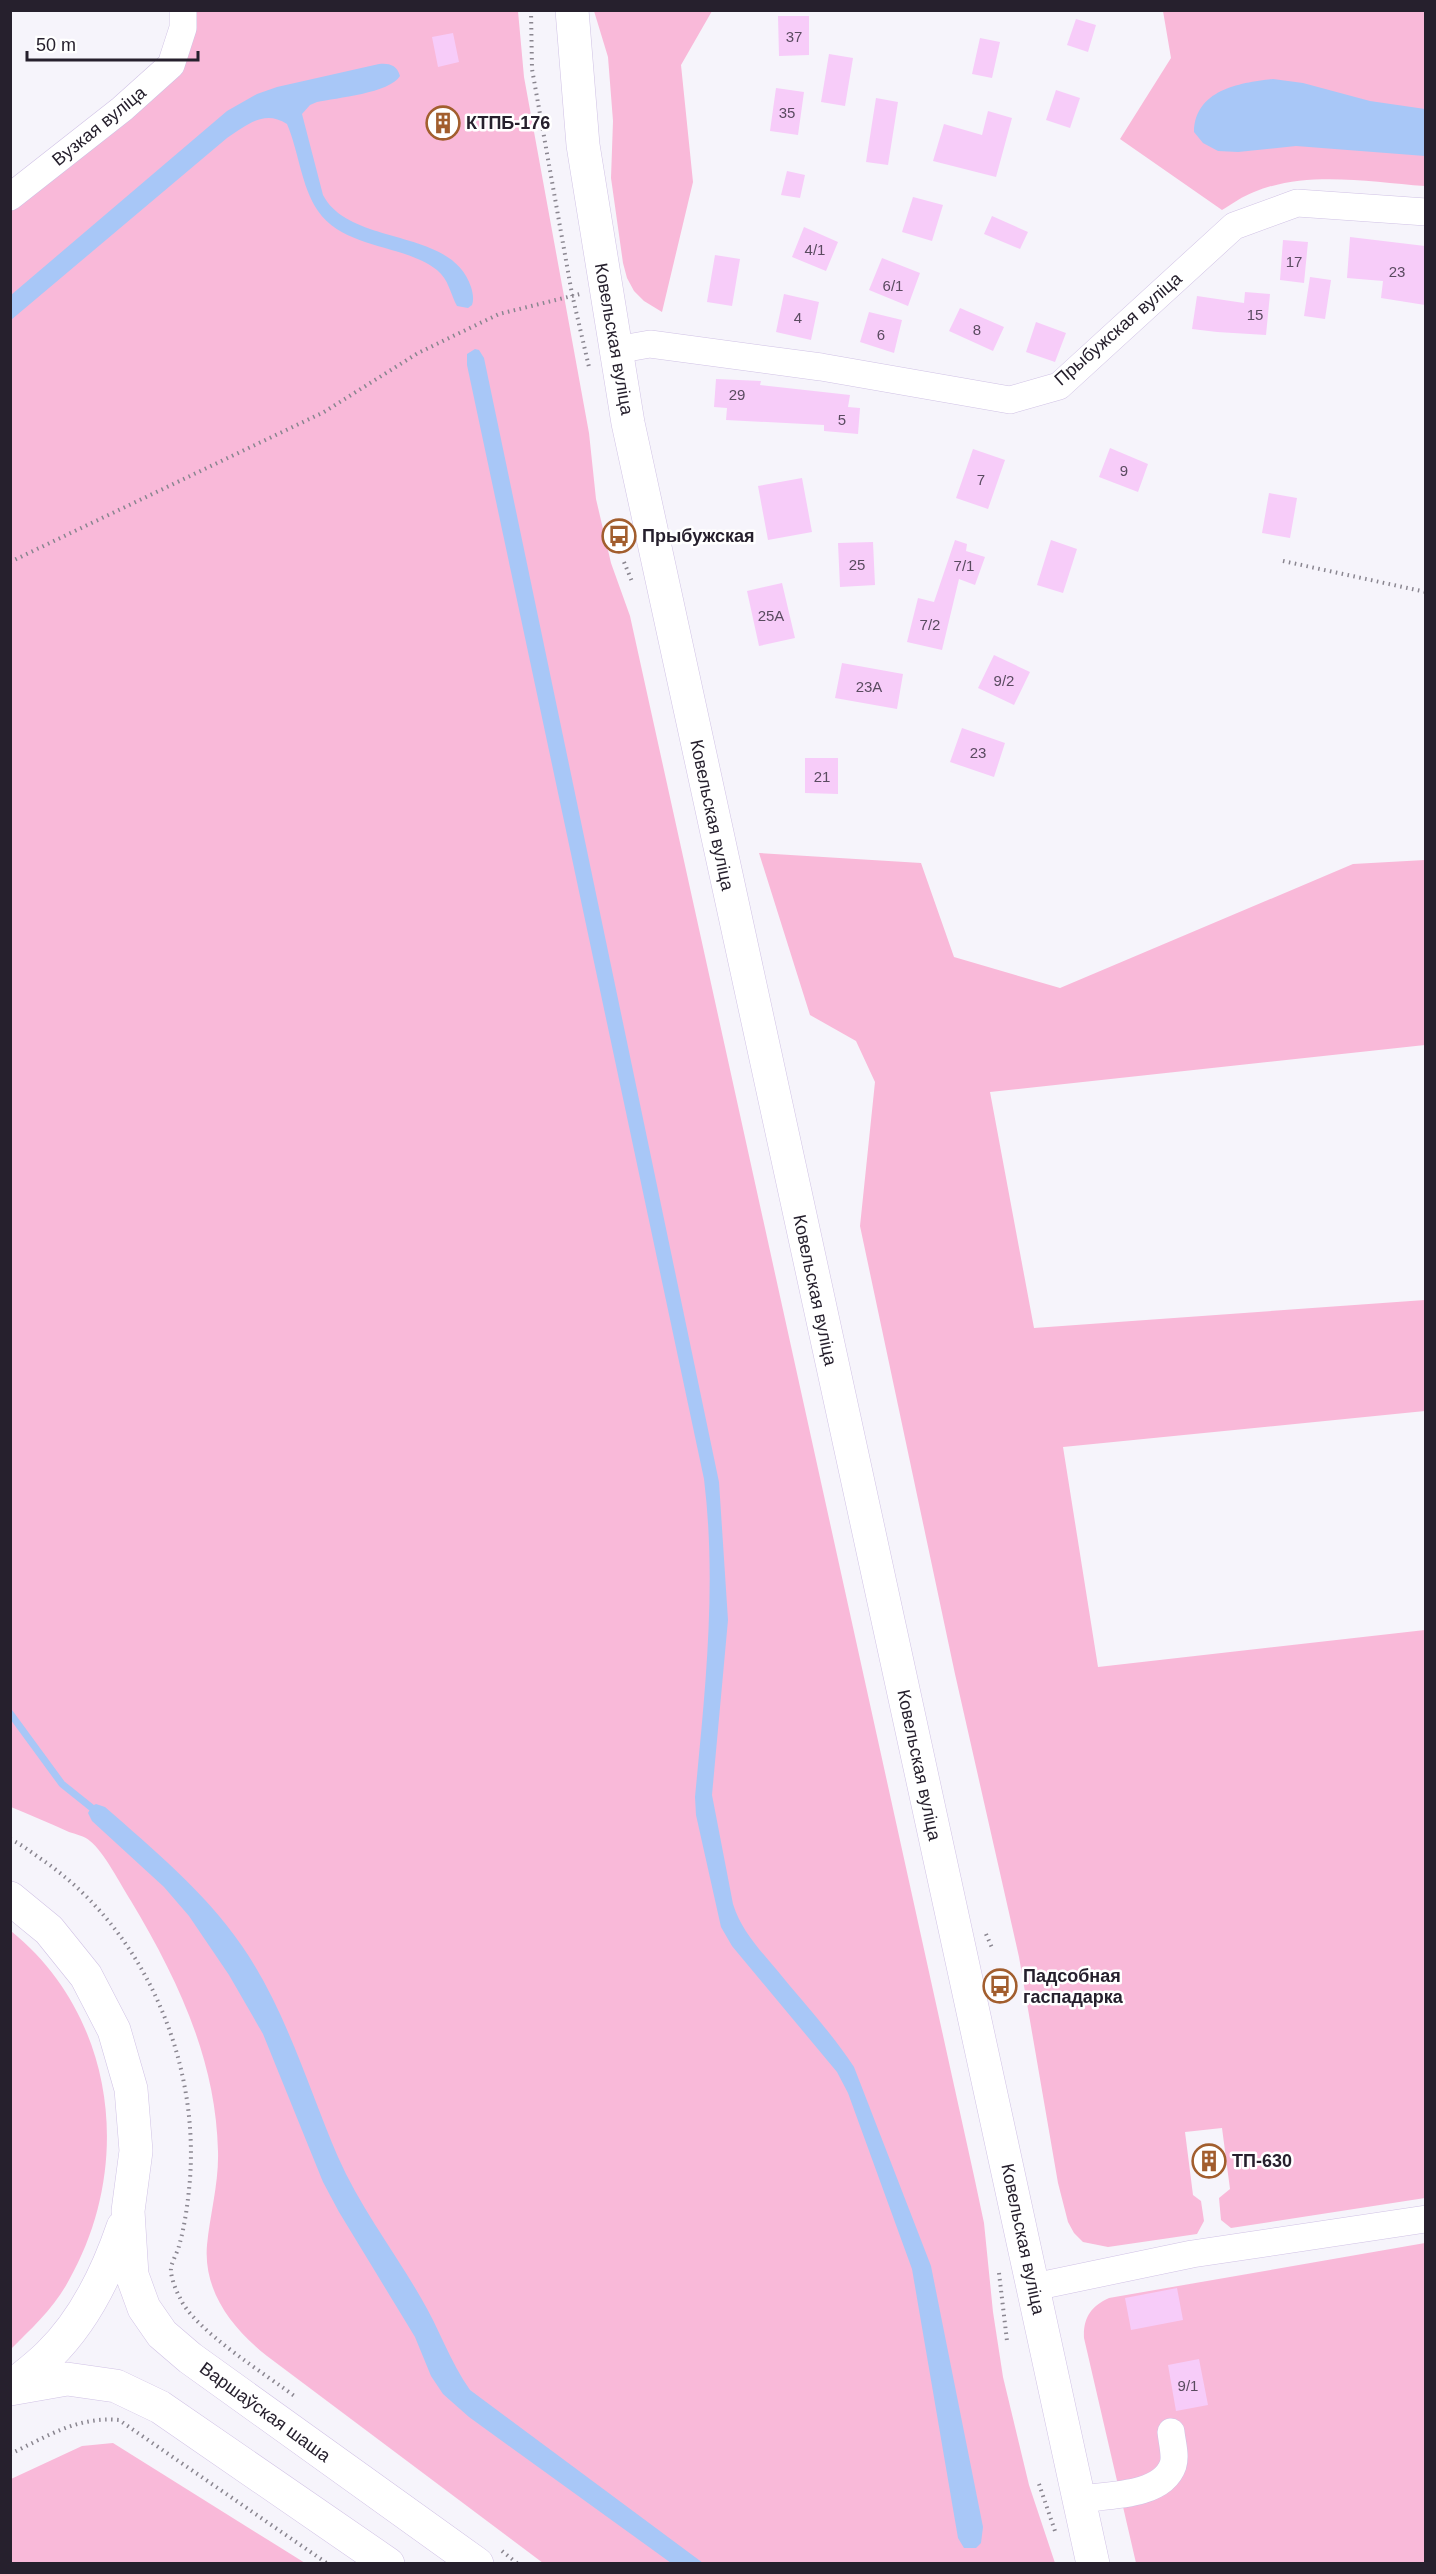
<svg xmlns="http://www.w3.org/2000/svg" width="1436" height="2574" viewBox="0 0 1436 2574" font-family="Helvetica,sans-serif">
	<style>
		.green { fill: #f9b9d9 }
		.water { fill: #a8c7f7 }
		.lines { fill: none; stroke-linecap: round; stroke-linejoin: round }
		.stream { stroke: #a8c7f7; stroke-width: 7 }
		.building { fill: #f7ccf9 }
		.minor-casing { stroke: #d0c2e5; stroke-width: 28 }
		.major-casing { stroke: #d0c2e5; stroke-width: 34 }
		.highway-casing { stroke: #d0c2e5; stroke-width: 34 }
		.path { stroke: #8a8690; stroke-width: 4; stroke-dasharray: 1.5 4.5; stroke-linecap: butt }
		.minor { stroke: #fff; stroke-width: 27 }
		.major { stroke: #fff; stroke-width: 33 }
		.highway { stroke: #fff; stroke-width: 33 }
		.labels { text-anchor: middle; dominant-baseline: central; stroke-width: 5; stroke-linejoin: round; paint-order: stroke }
		.number-label { font-size: 15px; fill: #5a4b60 }
		.poi-label { font-size: 18px; font-weight: bold; fill: #26202d; stroke: #fff; text-anchor: start }
		.street-label { font-size: 18px; fill: #26202d; stroke: #fff }
	</style>
	<rect width="100%" height="100%" fill="#f6f4fb"/>
	<path class="green" d="M183,11h335l6,66 65,356 7,66 15,64 19,53 344,1560 10,47 9,89 10,65 26,108 26,78h-512l-276,-207c-34,-27 -64,-64 -60,-111 3,-31 12,-62 11,-94 -2,-92 -41,-173 -87,-250 -10,-16 -27,-49 -41,-60 -5,-5 -15,-7 -21,-9 -19,-9 -39,-17 -58,-25v-1615l160,-127z
		M594,11h118l-31,54 12,117 -31,130 -18,-11 -10,-10 -7,-13 -4,-15 -12,-85 2,-57 -5,-64z
		M1163,11h262v175c-55,-4 -118,-16 -171,6 -11,4 -22,12 -32,18l-102,-71 51,-81z
		M759,853l162,10 33,94 106,31 293,-124 72,-4v185l-435,47 44,236 391,-28v111l-362,36 35,220 327,-37v568l-194,30 -10,-8 -2,-22 11,-9 -8,-61 -37,4 8,63 8,6 3,20 -7,13 -89,13 -25,-5 -9,-9 -6,-11 -10,-39 -39,-226 -64,-283 -95,-448 15,-144 -19,-41 -46,-26z
		M11,1931c105,85 123,234 58,349 -14,27 -37,48 -58,69z
		M1425,2243v320h-289l-52,-225c-1,-20 7,-32 25,-40z
		M113,2443l192,120h-294v-84l71,-33z"/>
	<path class="water" d="M379,64c10,-1 18,1 21,12 -10,17 -64,22 -83,26l-7,3 -8,9 21,81c27,52 129,32 148,92 2,7 3,12 1,18l-4,3 -11,-2c-7,-13 -8,-26 -20,-36 -33,-26 -93,-21 -119,-59 -17,-25 -19,-59 -31,-87 -23,-15 -40,1 -60,14l-216,182v-25l216,-184 30,-17 20,-7z
		M1273,79l30,4 67,18 55,8v47l-129,-10 -58,6 -20,-1 -15,-8 -9,-11c1,-42 45,-49 79,-53z
		M475,349l4,1 5,8 235,1124 9,138 -16,175 21,109c8,26 26,45 43,65 26,32 55,63 78,98l77,199 52,261 -2,16 -5,5h-12l-6,-10 -46,-269 -64,-176 -11,-21 -105,-126 -11,-19 -25,-112 -1,-18c10,-105 22,-212 9,-318l-237,-1114v-11z
		M96,1804l9,3c49,43 100,85 137,139 44,64 66,141 96,211 22,50 56,94 83,141 18,30 29,64 49,92l233,173h-32l-202,-146 -26,-23 -12,-18 -16,-39 -76,-125 -16,-30 -60,-148 -34,-59 -40,-59 -25,-29 -72,-66 -4,-8 4,-7z"/>
	<g class="lines">
		<path class="stream" d="M10,1713l52,71 35,28"/>
	</g>
	<path class="building" d="M778,16h31v39l-30,1z
		M1076,19l20,6 -8,27 -21,-7z
		M453,33l6,29 -21,5 -6,-30z
		M980,38l20,4 -8,36 -20,-4z
		M829,54l24,4 -8,48 -24,-4z
		M776,88l28,4 -6,43 -28,-4z
		M1056,90l24,8 -10,30 -24,-8z
		M876,98l22,4 -10,63 -22,-3z
		M988,111l24,7 -16,59 -63,-16 11,-37 38,11z
		M787,171l18,4 -5,23 -19,-3z
		M913,197l30,8 -11,36 -30,-9z
		M992,216l36,16 -8,17 -36,-15z
		M804,227l34,15 -12,29 -34,-14z
		M1350,237l75,9v59l-44,-7 2,-17 -36,-3z
		M1283,240l25,2 -4,41 -24,-3z
		M715,255l25,4 -8,47 -25,-4z
		M882,258l38,15 -12,33 -39,-16z
		M1310,277l21,3 -6,39 -21,-3z
		M1245,292l25,2 -4,41 -49,-3 -25,-3 5,-33 47,7z
		M784,294l35,8 -8,38 -35,-8z
		M960,308l44,19 -11,24 -44,-20z
		M869,312l33,8 -8,33 -34,-11z
		M1036,322l30,11 -11,29 -29,-10z
		M716,379l45,2 -1,4 90,10 -2,12 12,1 -2,26 -34,-3v-6l-98,-5 1,-12 -13,-1z
		M1110,448l38,16 -10,28 -39,-15z
		M973,449l32,11 -17,49 -32,-11z
		M802,478l10,54 -44,8 -10,-54z
		M1269,493l28,5 -7,40 -28,-5z
		M955,540l12,4 -1,7 19,6 -10,28 -16,-6 -17,71 -35,-8 11,-44 16,4z
		M1051,540l26,9 -14,44 -26,-8z
		M873,542l2,43 -35,2 -2,-44z
		M782,583l13,55 -36,8 -12,-55z
		M994,655l36,17 -16,33 -36,-17z
		M842,663l61,11 -6,35 -62,-11z
		M962,728l43,15 -11,34 -44,-15z
		M805,758h33v36l-33,-1z
		M1177,2288l6,32 -52,10 -6,-32z
		M1199,2359l9,46 -32,6 -8,-46z"/>
	<g class="lines">
		<g class="minor-casing">
			<path id="minor" d="M10,197l112,-88 49,-44 12,-37v-18
				M616,350l34,-6 171,23 189,33 49,-14 175,-160 63,-23 129,9
				M1034,2287l158,-33 234,-35
				M1079,2499c28,-4 83,-2 94,-34 3,-9 -1,-23 -2,-33"/>
		</g>
		<g class="major-casing">
			<path id="major" d="M572,10l11,135 45,278 465,2141"/>
		</g>
		<g class="highway-casing">
			<path id="highway" d="M10,1898l39,32 37,46 28,54 17,59 5,62 -8,60 4,64 12,33 18,26 28,24 287,206
				M10,2388c13,-11 27,-21 39,-33 36,-35 58,-81 74,-128
				M10,2389l57,-10 49,7 44,21 228,157"/>
		</g>
		<path class="path" d="M531,10l1,59 40,225 17,73
			M1283,561l143,31
			M10,562l314,-150 94,-59 81,-39 81,-20
			M624,562l9,22
			M10,1839c11,5 21,13 31,20 102,69 158,199 149,320 -2,23 -5,46 -11,67 -2,8 -9,18 -8,26 1,8 5,19 9,26 14,32 87,77 117,100
			M986,1934l7,16
			M999,2273l8,68
			M10,2454c36,-17 68,-38 109,-34l209,144
			M1039,2484l17,50
			M502,2551l16,13"/>
		<use href="#minor" class="minor"/>
		<use href="#major" class="major"/>
		<use href="#highway" class="highway"/>
	</g>
	<defs>
		<g id="building-ring" transform="scale(1.725)"><circle r="9.5" fill="#fff" stroke="#a25e2e" stroke-width="1.5"/><path d="M-4-6H4V6H1V3H-1V6H-4ZM-2.5-4.3h1.7v1.8h-1.7ZM.8-4.3h1.7v1.8H.8ZM-2.5-1h1.7V.8h-1.7ZM.8-1h1.7V.8H.8Z" fill="#a25e2e"/></g>
		<g id="bus-ring" transform="scale(1.725)"><circle r="9.5" fill="#fff" stroke="#a25e2e" stroke-width="1.5"/><path d="M-5-6H5V4H4V6H2V4H-2V6H-4V4H-5ZM-3.5-4V0h7V-4ZM-3.5 1.2v1.5H-2V1.2ZM2 1.2v1.5H3.5V1.2Z" fill="#a25e2e"/></g>
	</defs>
	<g fill-rule="evenodd">
		<use href="#building-ring" x="443" y="123"/>
		<use href="#bus-ring" x="619" y="536"/>
		<use href="#bus-ring" x="1000" y="1986"/>
		<use href="#building-ring" x="1209" y="2161"/>
	</g>
	<g class="labels">
		<g class="number-label">
			<text x="794" y="36">37</text>
			<text x="787" y="112">35</text>
			<text x="815" y="249">4/1</text>
			<text x="1294" y="261">17</text>
			<text x="1397" y="271">23</text>
			<text x="893" y="285">6/1</text>
			<text x="1255" y="314">15</text>
			<text x="798" y="317">4</text>
			<text x="977" y="329">8</text>
			<text x="881" y="334">6</text>
			<text x="737" y="394">29</text>
			<text x="842" y="419">5</text>
			<text x="1124" y="470">9</text>
			<text x="981" y="479">7</text>
			<text x="857" y="564">25</text>
			<text x="964" y="565">7/1</text>
			<text x="771" y="615">25А</text>
			<text x="930" y="624">7/2</text>
			<text x="1004" y="680">9/2</text>
			<text x="869" y="686">23А</text>
			<text x="978" y="752">23</text>
			<text x="822" y="776">21</text>
			<text x="1188" y="2385">9/1</text>
		</g>
		<g class="poi-label">
			<text x="466" y="123">КТПБ-176</text>
			<text x="642" y="536">Прыбужская</text>
			<text x="1023" y="1976">Падсобная<tspan x="1023" dy="21">гаспадарка</tspan></text>
			<text x="1232" y="2161">ТП-630</text>
		</g>
		<g class="street-label">
			<text transform="translate(99 126) rotate(-39)">Вузкая вуліца</text>
			<text transform="translate(1118 329) rotate(-41)">Прыбужская вуліца</text>
			<text transform="translate(614 339) rotate(80)">Ковельская вуліца</text>
			<text transform="translate(712 815) rotate(78)">Ковельская вуліца</text>
			<text transform="translate(815 1290) rotate(78)">Ковельская вуліца</text>
			<text transform="translate(919 1765) rotate(78)">Ковельская вуліца</text>
			<text transform="translate(1023 2239) rotate(78)">Ковельская вуліца</text>
			<text transform="translate(265 2412) rotate(36)">Варшаўская шаша</text>
		</g>
	</g>
	<rect width="1436" height="2574" fill="none" stroke="#26202d" stroke-width="24"/>
	<path d="M27 51v9h171v-9" fill="none" stroke="#26202d" stroke-width="3"/>
	<text x="36" y="51" font-size="18" fill="#26202d" stroke="#ffffff" stroke-width="4.5" paint-order="stroke">50 m</text>
</svg>
